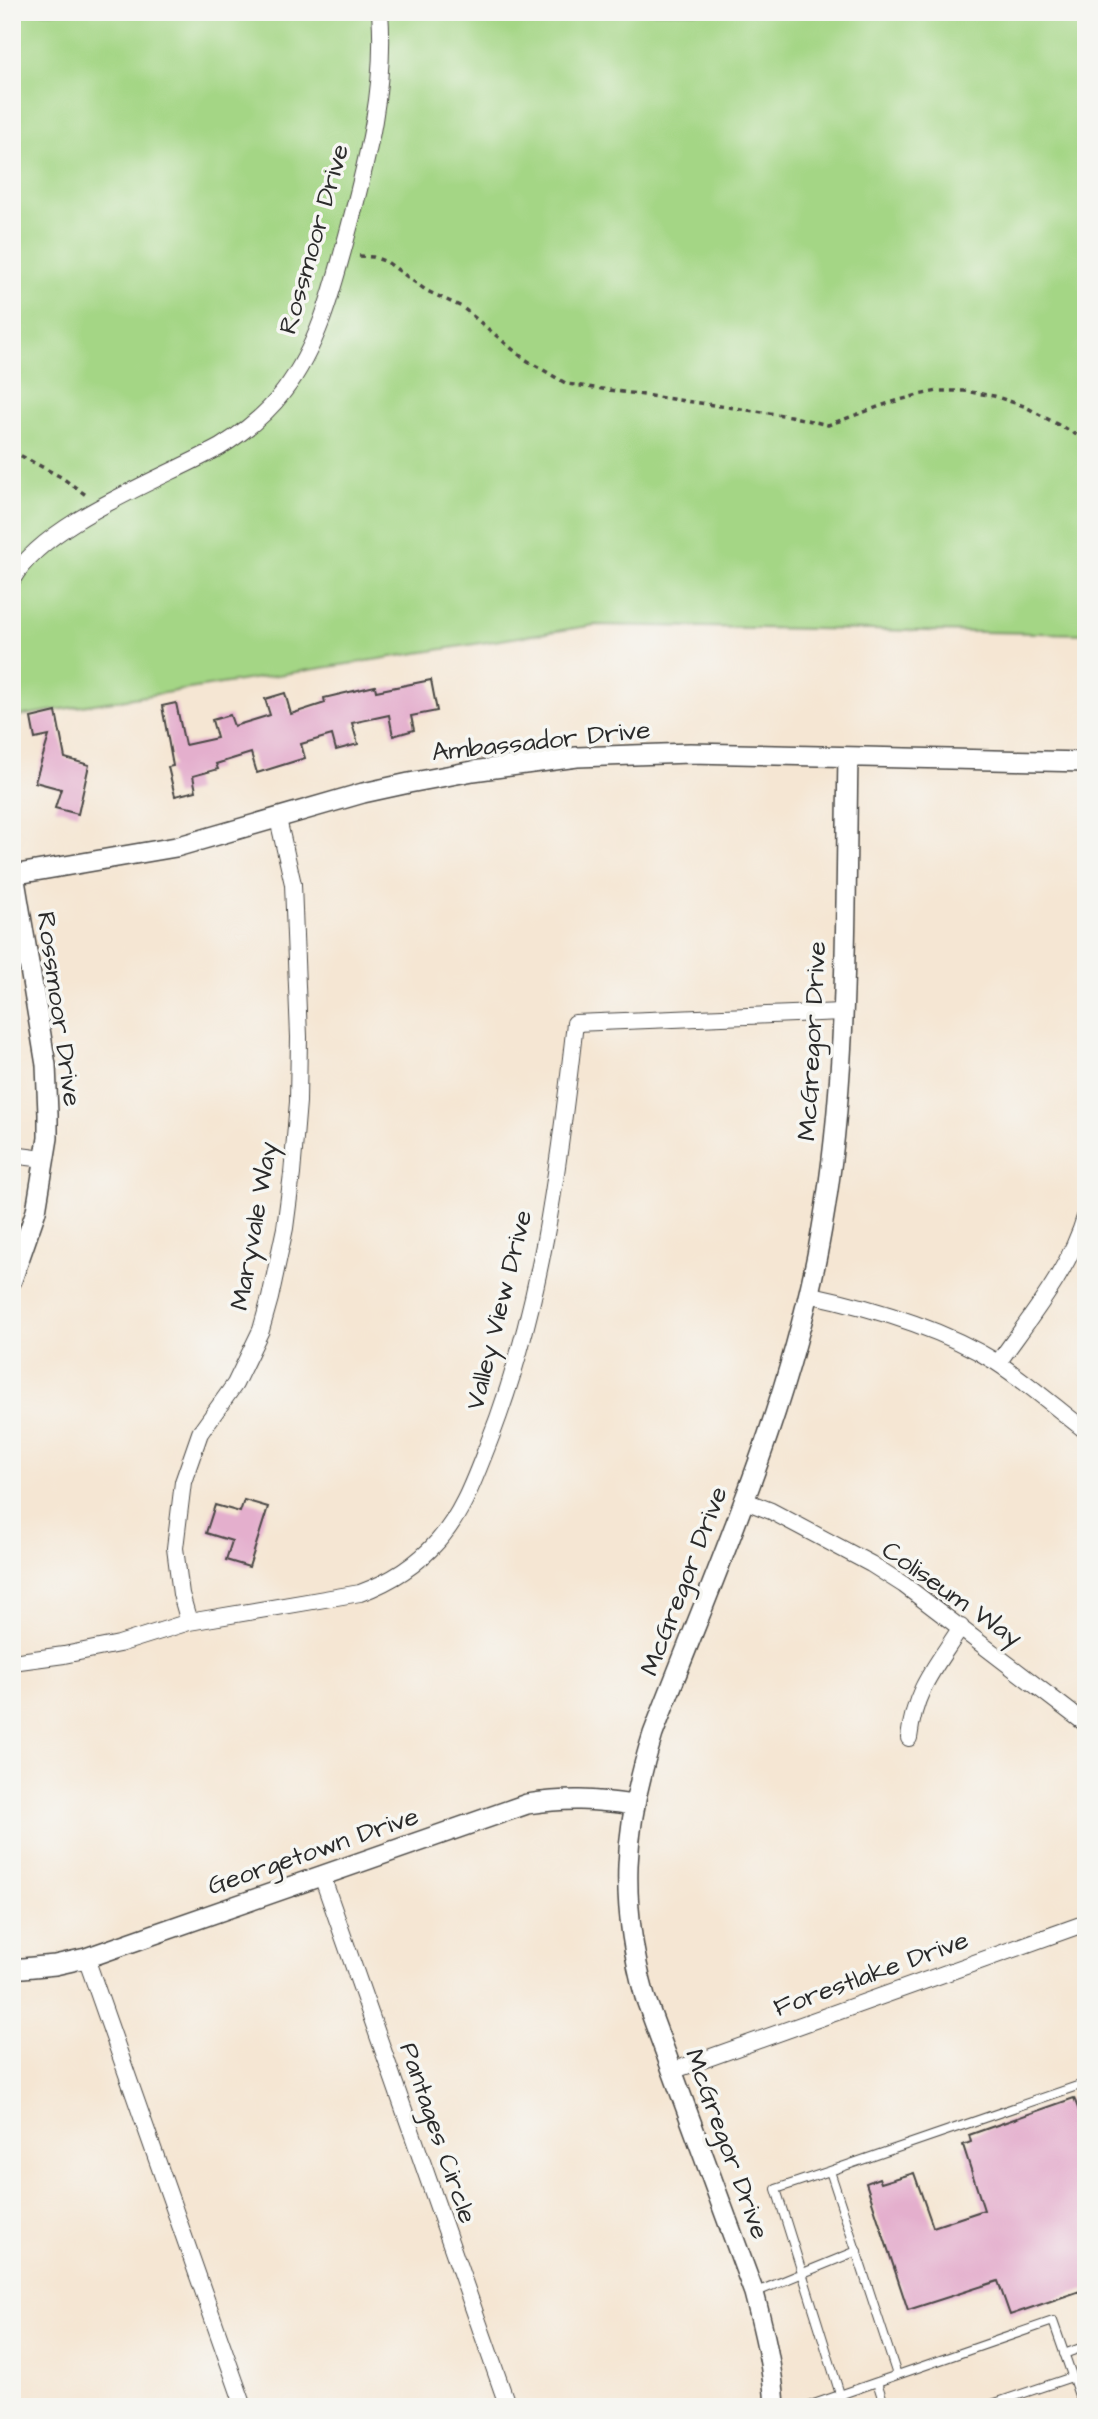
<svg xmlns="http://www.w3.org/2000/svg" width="1098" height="2419" viewBox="0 0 1098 2419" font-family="'Architects Daughter',sans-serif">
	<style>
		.green { fill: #a4d685; stroke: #688058; stroke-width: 2 }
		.building { fill: #e4afcd }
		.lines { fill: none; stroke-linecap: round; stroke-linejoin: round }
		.service-casing { stroke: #494744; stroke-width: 10 }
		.minor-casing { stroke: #494744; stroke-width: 18 }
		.tertiary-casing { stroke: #494744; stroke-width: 22 }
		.path { stroke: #494744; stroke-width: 3.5; stroke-dasharray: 5 5; stroke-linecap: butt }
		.service { stroke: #fff; stroke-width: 8 }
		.minor { stroke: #fff; stroke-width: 16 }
		.tertiary { stroke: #fff; stroke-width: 19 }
		.labels { text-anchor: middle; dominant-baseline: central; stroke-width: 7; stroke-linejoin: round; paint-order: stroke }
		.street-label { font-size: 26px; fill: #2b2b2b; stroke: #f6f6f2 }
	</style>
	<rect width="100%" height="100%" fill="#f6f6f2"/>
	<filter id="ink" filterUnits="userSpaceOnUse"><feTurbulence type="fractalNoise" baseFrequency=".0143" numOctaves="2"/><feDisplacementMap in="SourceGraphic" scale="14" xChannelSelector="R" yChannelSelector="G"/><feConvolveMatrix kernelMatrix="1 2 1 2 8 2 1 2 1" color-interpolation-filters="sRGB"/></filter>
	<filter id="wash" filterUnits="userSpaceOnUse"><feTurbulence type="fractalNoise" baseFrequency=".00686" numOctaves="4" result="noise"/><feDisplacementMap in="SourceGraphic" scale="28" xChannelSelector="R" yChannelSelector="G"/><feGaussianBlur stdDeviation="1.57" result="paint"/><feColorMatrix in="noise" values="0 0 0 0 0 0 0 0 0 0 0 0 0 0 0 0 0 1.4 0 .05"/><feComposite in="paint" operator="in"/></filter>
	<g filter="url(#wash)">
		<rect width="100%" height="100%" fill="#f5e6d3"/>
		<path class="green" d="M12,12h1074v622l-491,-9 -583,92z"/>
		<g id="blocks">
			<path class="building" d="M431,680l6,31 -26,5 3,14 -21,6 -4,-21 -37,8 6,21 -22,6 -4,-15 -31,9 4,14 -48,15 -6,-20 -35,11 2,5 -25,7 3,15 -21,5 -7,-29 5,-1 -11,-60 14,-3 9,42 32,-7 -5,-18 18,-5 4,11 36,-11 -5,-16 20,-6 6,21 34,-11 -1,-5 51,-12 1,5z
				M56,712l9,46 24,7 -11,49 -23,-6 6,-19 -26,-7 14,-46 -14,3 -4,-21z
				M244,1500l24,7 -19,60 -23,-7 6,-19 -26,-8 9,-28 25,7z
				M1074,2098l12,31v160l-76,26 -12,-34 -90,29 -42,-127 13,-5 2,5 33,-10 19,54 51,-17 -21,-65 8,-3 -2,-7z"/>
		</g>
	</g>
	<g filter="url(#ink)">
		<use href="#blocks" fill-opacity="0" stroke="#494744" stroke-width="2"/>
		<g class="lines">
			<g class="service-casing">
				<path id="service" d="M830,2171l-54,18 68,218
					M754,2293l103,-42
					M1064,2354l22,-8
					M897,2375l-67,-204 256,-88
					M877,2382l8,25
					M805,2407l248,-86 30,86
					M983,2407l89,-30"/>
			</g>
			<g class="minor-casing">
				<path id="minor" d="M12,580c32,-58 150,-101 208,-133 24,-15 47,-33 64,-56 36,-47 50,-107 65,-163 19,-71 37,-142 31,-216
					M12,1155l32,4
					M808,1294c61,13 135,35 188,68 31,20 60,46 90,69
					M998,1363c33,-47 72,-93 88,-149
					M743,1500l28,11 100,53 33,21 182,139
					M189,1622l-8,-28 -6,-46 8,-66 17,-49 35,-49 26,-54 9,-32 15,-70 7,-54 6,-72 1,-65 -6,-153 -15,-65
					M12,1662l52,-7 55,-11 70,-22 171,-29c30,-11 57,-28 78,-52 24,-27 36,-61 49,-94 54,-135 72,-280 88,-424l267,-11
					M909,1738c6,-50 26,-70 52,-111
					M322,1876l186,531
					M86,1958l158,449
					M672,2071l414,-148"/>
			</g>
			<g class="tertiary-casing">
				<path id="tertiary" d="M12,875l164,-28 187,-54 46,-10 64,-12 104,-14 113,-4 396,9
					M12,1280l24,-69 12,-73v-24l-2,-49 -32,-191
					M12,1969l43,-4 31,-7 441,-154c39,-6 67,-5 106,1
					M775,2407c-2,-39 -11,-76 -21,-114l-109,-296c-26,-95 -22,-169 8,-263 63,-164 140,-332 169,-506 27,-155 23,-314 26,-471"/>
			</g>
			<path class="path" d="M359,256l14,1 14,5 40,29 35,16 61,51 44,26 223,32 38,9 61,-22 29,-8 20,-4h26l30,5 30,10 62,34
				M12,451l49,26 25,18"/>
			<use href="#service" class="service"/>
			<use href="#minor" class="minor"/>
			<use href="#tertiary" class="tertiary"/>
		</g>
	</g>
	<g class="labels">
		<g class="street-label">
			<text transform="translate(314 239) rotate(-74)">Rossmoor Drive</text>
			<text transform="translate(541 741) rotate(-6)">Ambassador Drive</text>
			<text transform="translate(59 1009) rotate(82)">Rossmoor Drive</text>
			<text transform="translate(812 1041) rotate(-87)">McGregor Drive</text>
			<text transform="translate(254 1226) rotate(-80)">Maryvale Way</text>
			<text transform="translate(499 1310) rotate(-76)">Valley View Drive</text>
			<text transform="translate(684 1581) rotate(-69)">McGregor Drive</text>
			<text transform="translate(952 1594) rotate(35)">Coliseum Way</text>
			<text transform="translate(313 1851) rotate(-19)">Georgetown Drive</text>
			<text transform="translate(871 1974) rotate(-20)">Forestlake Drive</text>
			<text transform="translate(438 2133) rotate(71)">Pantages Circle</text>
			<text transform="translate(727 2144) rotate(70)">McGregor Drive</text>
		</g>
	</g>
	<rect width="1098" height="2419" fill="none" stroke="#f6f6f2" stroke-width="42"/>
</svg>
